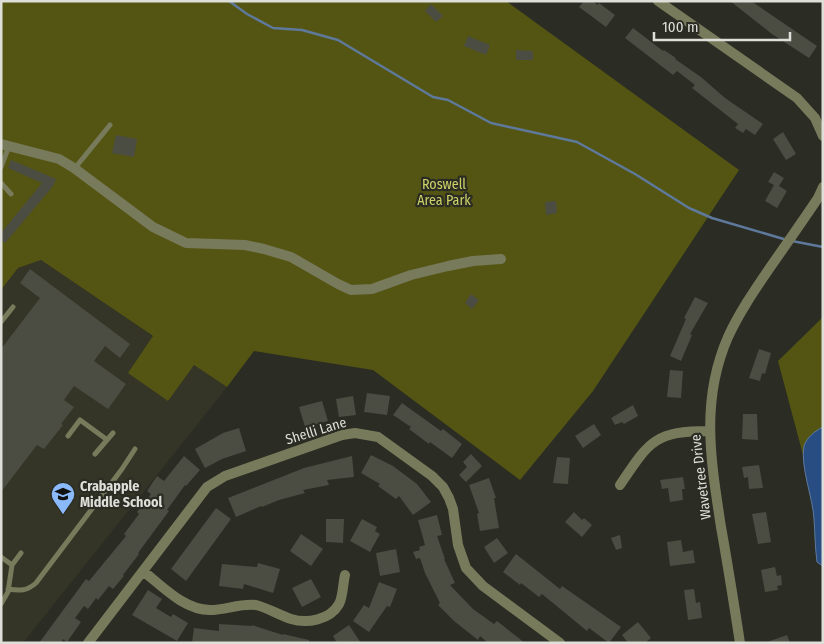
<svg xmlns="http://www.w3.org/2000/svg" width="824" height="644" viewBox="0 0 824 644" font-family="'Fira Sans Condensed',sans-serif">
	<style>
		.built { fill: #343526 }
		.green { fill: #545513 }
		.water { fill: #274d82; stroke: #5e799c }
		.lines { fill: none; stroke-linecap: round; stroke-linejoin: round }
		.stream { stroke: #5e799c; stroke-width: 2.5 }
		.building { fill: #4b4c42 }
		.service { stroke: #787a5c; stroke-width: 5 }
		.minor { stroke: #787a5c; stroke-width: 10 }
		.labels { text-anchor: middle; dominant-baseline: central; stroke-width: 4.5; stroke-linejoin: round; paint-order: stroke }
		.park-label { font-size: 14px; fill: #cdd167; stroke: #2b2c23 }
		.street-label { font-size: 14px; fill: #dedfd9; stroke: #2b2c23 }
		.poi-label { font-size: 14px; font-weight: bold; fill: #dedfd9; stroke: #2b2c23; text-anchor: start }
	</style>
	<rect width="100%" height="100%" fill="#2b2c23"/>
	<path class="built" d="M41,260l186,127 -204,256h-22v-353l17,-22z"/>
	<path class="green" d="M1,1h505l233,169 -146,221 -73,89 -147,-110 -119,-19 -27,36 -33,-22 -26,36 -40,-28 25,-37 -112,-76 -23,8 -17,22z
		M823,317v213l-45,-169z"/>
	<path class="water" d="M823,427v139l-6,-4c-2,-15 -2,-29 -3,-43 -1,-21 -14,-53 -10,-73 3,-9 11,-15 19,-19z"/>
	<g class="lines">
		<path class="stream" d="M229,1l18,13 26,14 29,2 36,10 95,57 15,3 43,23 86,19 58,32 54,34 23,10 75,22
			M792,241l31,6"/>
	</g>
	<path class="building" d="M584,1h8l6,4 1,-2 16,12 -9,12 -27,-20z
		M730,1h21l66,45 -8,12 -37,-24z
		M431,4l12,12 -7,6 -11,-11z
		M633,28l30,23 1,-1 12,8 -1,1 26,18 24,21 38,26 -8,11 -9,-6 -3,4 -8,-5 3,-4 -46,-36 3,-3 -18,-14 -4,4 -48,-37z
		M468,36l22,9 -4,10 -22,-9z
		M516,50l17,1v9h-17z
		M783,132l13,22 -10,6 -13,-21z
		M116,135l21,4 -3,18 -22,-4z
		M11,160l45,19 -3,7 -48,57 -4,-3v-7l41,-50 -34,-15z
		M774,172l10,6 -5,8 8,5 -10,17 -12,-7 9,-16 -6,-3z
		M556,201l1,12 -11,2 -1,-13z
		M30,269l100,75 -10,14 -15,-12 -11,15 32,23 -18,25 -34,-23 -10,14 10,7 -13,17 2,1 -19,24 -7,-4 -36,47v-143l39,-51 -20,-15z
		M471,294l8,6 -7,9 -7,-6z
		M695,297l13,6 -18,31 2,1 -11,26 -11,-5 16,-37 -2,-1z
		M759,349l12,4 -6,21 -3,-1 -2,8 -11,-3z
		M670,370l13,1 -2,27 -14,-1z
		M367,393l23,3 -3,19 -23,-3z
		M353,396l3,19 -17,2 -3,-18z
		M322,401l6,20 -23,6 -6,-20z
		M402,403l39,28 2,-2 19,15 -10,14 -22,-16 -1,2 -20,-15 2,-2 -18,-12z
		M633,405l5,11 -14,8 -2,-2 -7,3 -4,-7z
		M743,414h14l1,26 -16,-1z
		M594,424l7,11 -18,13 -8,-12z
		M239,428l7,23 -24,8 -17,9 -10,-19 28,-16z
		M471,454l11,12 -16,16 -7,-7 8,-8 -4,-5z
		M371,455l22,11 24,18 14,18 -18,13 -14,-19 -3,3 -18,-13 2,-2 -19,-11z
		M184,456l16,14 -14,16 -1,-1 -18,25 2,1 -31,42 1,1 -16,21 1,1 -11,13 -4,-3 -11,14 -2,-2 -8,11 -4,-3 -9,12 6,4 -14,20 -4,-3 -2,4h-22l47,-64 3,2 37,-45 -2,-2 15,-20 -2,-2 14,-18 -4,-3 10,-15 7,5z
		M352,456l2,21 -27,3 2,5 -26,5 2,3 -26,7 -17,7 -1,-1 -25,11 -8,-19 76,-30z
		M557,457l13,1 -2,26 -15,-1z
		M759,465l4,23 -14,1 -1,-12 -4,1 -2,-11z
		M683,477l2,12h-3l1,11 -13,2 -2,-14 -6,1 -2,-9z
		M489,478l7,20h-2l5,30 -19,3 -3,-17 2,-1 -10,-28z
		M216,508l15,11 -45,62 -15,-12z
		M574,512l8,8 2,-2 8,7 -10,12 -17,-15z
		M766,512l5,30 -13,2 -6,-30z
		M437,515l5,20 -5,1 8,23h-1l11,24 -5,2 23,24 21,15 3,-3 28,22h-37l-8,-7 -2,4 -24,-19 -16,-16 2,-2 -15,-30 -5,-15 -4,1 -3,-7 7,-2 -1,-3 6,-2 -7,-25z
		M326,519h18l-1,24 -17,-1z
		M362,519l15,8 -2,4 5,3 -10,18 -20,-11z
		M301,534l22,15 -12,17 -21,-15z
		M620,535l2,13 -6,2 -5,-12z
		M497,538l11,15 -14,10 -10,-16z
		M681,540l2,12 10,-2 2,13 -25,3 -3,-24z
		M396,549l4,23 -20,4 -4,-23z
		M516,554l44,35 2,-3 59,41 -12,16 -20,-15 -2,3 -45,-37 -3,3 -18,-14 -1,2 -17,-13z
		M258,563l22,6 -7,24 -29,-9 -1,5 -24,-3 3,-22 35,3z
		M775,567l2,9 4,-1 1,10 -5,1 1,4 -13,2 -4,-22z
		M311,579l10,18 -19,10 -10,-19z
		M379,582l18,7 -7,18 -3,-1 -18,26 -16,-11 11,-16 5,3z
		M694,589l2,14 4,-1 2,16 -14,2 -4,-30z
		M148,590l14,9 -6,9 15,9 2,-3 15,9 -11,18 -45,-26z
		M638,622l13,16 -6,5h-17l-6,-8z
		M219,624l33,2v-1l31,10v-1l26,6v3h-117l2,-15 25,3z
		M349,625l12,18h-24l-4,-7z
		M787,635l3,8h-23v-1z"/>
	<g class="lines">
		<path class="service" d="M1,167l8,-21
			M75,168l35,-43
			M1,183l10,11
			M1,322l12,-15
			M68,436l12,-16 26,19
			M95,454l18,-21
			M1,557l11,8
			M8,589c12,2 19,2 28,-6l86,-114 13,-20
			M1,604l7,-12 4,-27 9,-12"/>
		<path class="minor" d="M658,1l139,97 18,20 8,18
			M1,144l58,15 15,9 79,59 33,16 59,2 19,4 27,8 47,27 13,6 21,-1 39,-14 37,-9 25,-5 28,-2
			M620,485c29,-43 34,-54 89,-54
			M143,571c19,15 41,39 67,39 16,0 30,-7 46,-5 12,3 23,10 35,14 16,5 39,1 48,-15 4,-7 4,-21 6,-29
			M88,643l119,-156 18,-11 117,-41 13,-2 23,4 54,39 11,11 6,11 4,11 5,36 8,23 17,18 77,57
			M740,643c-6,-39 -12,-77 -19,-116 -10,-66 -21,-126 7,-190 11,-24 26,-46 41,-68 16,-23 33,-47 49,-71l5,-11"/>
	</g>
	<defs>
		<g id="school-pin" transform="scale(1.25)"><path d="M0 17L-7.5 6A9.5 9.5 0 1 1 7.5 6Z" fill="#8bbafc" stroke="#2b2c23"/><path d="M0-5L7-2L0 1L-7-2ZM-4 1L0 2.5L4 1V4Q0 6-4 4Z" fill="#111"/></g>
	</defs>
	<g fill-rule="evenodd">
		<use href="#school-pin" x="63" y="494"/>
	</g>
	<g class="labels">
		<g class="park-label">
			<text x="444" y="184">Roswell<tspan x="444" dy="16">Area Park</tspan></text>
		</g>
		<g class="street-label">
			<text transform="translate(316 431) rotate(-17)">Shelli Lane</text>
			<text transform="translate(701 477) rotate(-97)">Wavetree Drive</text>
		</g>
		<g class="poi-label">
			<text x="80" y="486">Crabapple<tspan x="80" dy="16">Middle School</tspan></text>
		</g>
	</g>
	<rect width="824" height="644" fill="none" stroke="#dedfd9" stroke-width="5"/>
	<path d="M654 32v8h136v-8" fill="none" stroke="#dedfd9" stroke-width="2.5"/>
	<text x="662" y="32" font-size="15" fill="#dedfd9" stroke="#2b2c23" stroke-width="4" paint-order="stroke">100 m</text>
</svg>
